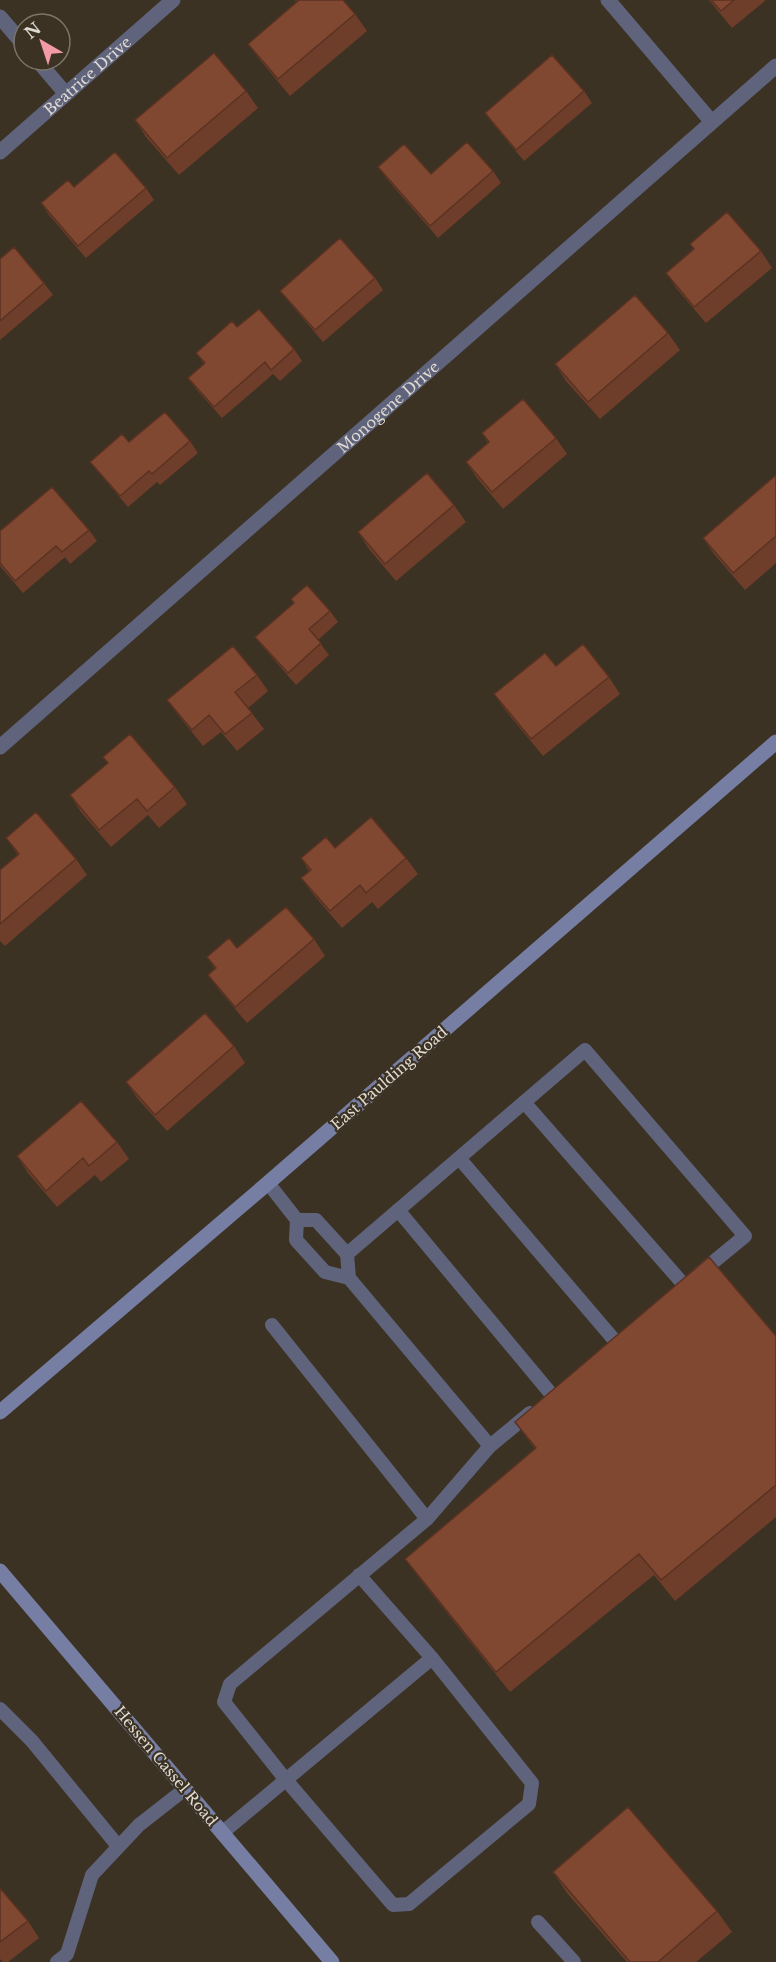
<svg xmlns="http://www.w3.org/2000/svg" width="776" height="1962" viewBox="0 0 776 1962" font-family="'Libre Baskerville',serif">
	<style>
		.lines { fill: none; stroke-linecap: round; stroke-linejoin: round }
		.lane { stroke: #5f647c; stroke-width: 14 }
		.street { stroke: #5f647c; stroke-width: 15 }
		.secondary { stroke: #777ea4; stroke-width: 15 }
		.wall { fill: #6f3e2a }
		.building { fill: #814831; stroke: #5a3222; stroke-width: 1.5 }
		.labels { text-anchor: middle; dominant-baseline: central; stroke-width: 4.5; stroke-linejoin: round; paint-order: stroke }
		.street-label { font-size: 15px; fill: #e0dad1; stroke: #3b3224 }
	</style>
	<rect width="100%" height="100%" fill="#3b3224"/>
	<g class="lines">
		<path class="lane" d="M524,1102l160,183
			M459,1158l157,184
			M268,1183l29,37 -1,20 29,32 24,6
			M398,1210l154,185
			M297,1220h19l31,34 2,24 141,168 -63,73 -197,165 -6,18 62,78 107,125 16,-1 120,-100 3,-21 -100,-125 -73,-83
			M347,1254l238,-204 160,186 -45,37
			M272,1325l155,194
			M490,1446l40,-33
			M0,1709l32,32 86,105
			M222,1833l210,-175
			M538,1922l36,40
			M57,1962l10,-8 25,-79 47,-50 46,-36"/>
		<g class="street">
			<path d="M608,0l103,121"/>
			<path d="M0,17l24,28"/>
			<path d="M37,60l29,34"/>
			<path id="s1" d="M0,152l173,-152"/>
			<path id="s2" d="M0,747l776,-681"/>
		</g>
		<path class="secondary" d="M0,1412l268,-229 508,-441
			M0,1571l332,391"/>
	</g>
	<path class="wall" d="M295,0h48l12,14 12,17 -77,65 -30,-36 -12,-16 49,-41z
		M709,0h57l-34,28z
		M246,91l12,17 -79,67 -33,-38 -11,-17z
		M584,91l8,12 -68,58 -31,-37 -8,-11z
		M378,167l53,7 62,-3 8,12 -63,55 -52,-60z
		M74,187l72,1 8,12 -68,58 -37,-43 -8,-12z
		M690,244l71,7 11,17 -66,55 -29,-34 -11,-16 27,-24z
		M0,259l44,24 9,12 -53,45z
		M375,278l8,12 -60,52 -34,-40 -9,-11z
		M237,327l57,22 8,12 -22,20 -7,-7 -51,44 -26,-29 -8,-11 16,-14 -8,-11z
		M668,333l12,17 -80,69 -34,-38 -11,-17z
		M482,433l74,5 11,16 -64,55 -26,-31 -11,-16 22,-19z
		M190,441l8,12 -38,32 -3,-3 -29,25 -29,-34 -9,-11 39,-20z
		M776,475v88l-31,27 -31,-36 -11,-16z
		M454,505l12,17 -70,59 -27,-32 -11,-17z
		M89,530l8,11 -27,23 -5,-7 -42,36 -23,-27v-35z
		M330,611l8,11 -20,18 11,15 -33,30 -32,-37 -9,-11z
		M556,666l53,11 11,17 -77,62 -37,-45 -12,-17z
		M257,675l11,16 -20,17 16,21 -27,22 -16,-19 -18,14 -24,-30 -12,-16z
		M103,757l72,30 12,17 -28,24 -11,-13 -37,32 -30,-35 -11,-17 38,-32z
		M6,838l70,21 11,16 -82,71 -5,-5v-71l18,-15z
		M335,848l71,10 12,16 -40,35 -6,-7 -30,26 -29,-34 -12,-16 8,-7 -8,-13z
		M314,939l11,17 -78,67 -27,-32 -12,-16 7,-6 -8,-12z
		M234,1046l11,17 -78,68 -29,-32 -12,-17z
		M117,1142l12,17 -28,23 -6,-7 -38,32 -29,-34 -11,-17z
		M776,1336v181l-101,84 -21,-26 -144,117 -90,-113 -15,-20 130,-110 -20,-27z
		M553,1872l164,39 15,21 -36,30h-69l-60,-69z
		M0,1888l28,33 11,17 -31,24h-5l-3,-3z"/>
	<path class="building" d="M297,0h46l12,14 -77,65 -30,-35 50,-43z
		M711,0h23l-13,11z
		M214,53l32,38 -79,67 -32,-38z
		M552,55l32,36 -68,59 -31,-37z
		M467,142l26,29 -63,55 -52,-59 26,-23 27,30z
		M115,152l31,36 -68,58 -37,-43 27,-23 6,7z
		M727,212l34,39 -67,56 -28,-34 28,-24 -4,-5z
		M340,238l35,40 -60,52 -35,-39z
		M14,247l30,36 -44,38v-62z
		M635,295l33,38 -80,69 -33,-38z
		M259,309l35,40 -23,21 -6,-8 -51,45 -26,-29 17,-15 -9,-10 36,-32 5,6z
		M523,399l33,39 -64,54 -26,-30 23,-20 -7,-9z
		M165,412l25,29 -38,33 -3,-3 -29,25 -30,-34 32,-28 7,8z
		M427,473l27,32 -69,59 -27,-32z
		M776,475v61l-43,37 -30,-35z
		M52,487l37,43 -27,22 -6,-6 -41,35 -15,-18v-32z
		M307,585l23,26 -21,18 12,14 -33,30 -33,-36 39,-34 -3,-4z
		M583,644l26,33 -78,62 -37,-45 51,-41 11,13z
		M233,646l24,29 -22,17 17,21 -27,21 -16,-19 -17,15 -25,-30z
		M130,734l45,53 -28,24 -10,-12 -38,31 -29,-35 38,-32 -5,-6z
		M36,812l40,47 -76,65v-54l19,-16 -13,-16z
		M371,817l35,41 -40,35 -6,-8 -30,26 -29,-33 10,-8 -10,-12 25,-21 9,11z
		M286,907l28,32 -79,68 -27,-32 8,-7 -9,-11 22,-19 8,10z
		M205,1013l29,33 -79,69 -29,-33z
		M81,1101l36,41 -28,24 -6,-8 -37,33 -29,-35z
		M709,1257l67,79v149l-115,95 -22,-26 -143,118 -91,-113 131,-111 -21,-26z
		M628,1807l89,104 -59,51h-28l-77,-90z
		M0,1888l28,33 -28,21z"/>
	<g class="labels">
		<g class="street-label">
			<text stroke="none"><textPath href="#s1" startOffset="116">Beatrice Drive</textPath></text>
			<text stroke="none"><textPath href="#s2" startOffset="516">Monogene Drive</textPath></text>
			<text transform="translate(389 1078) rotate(-41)">East Paulding Road</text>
			<text transform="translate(166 1766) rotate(50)">Hessen Cassel Road</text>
		</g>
	</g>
	<g transform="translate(42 42) rotate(321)"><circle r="28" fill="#3b3224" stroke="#7d7569" stroke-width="1.5"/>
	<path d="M0-4.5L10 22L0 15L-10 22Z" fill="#f39aa7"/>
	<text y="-9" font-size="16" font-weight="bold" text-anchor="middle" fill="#e0dad1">N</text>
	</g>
</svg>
